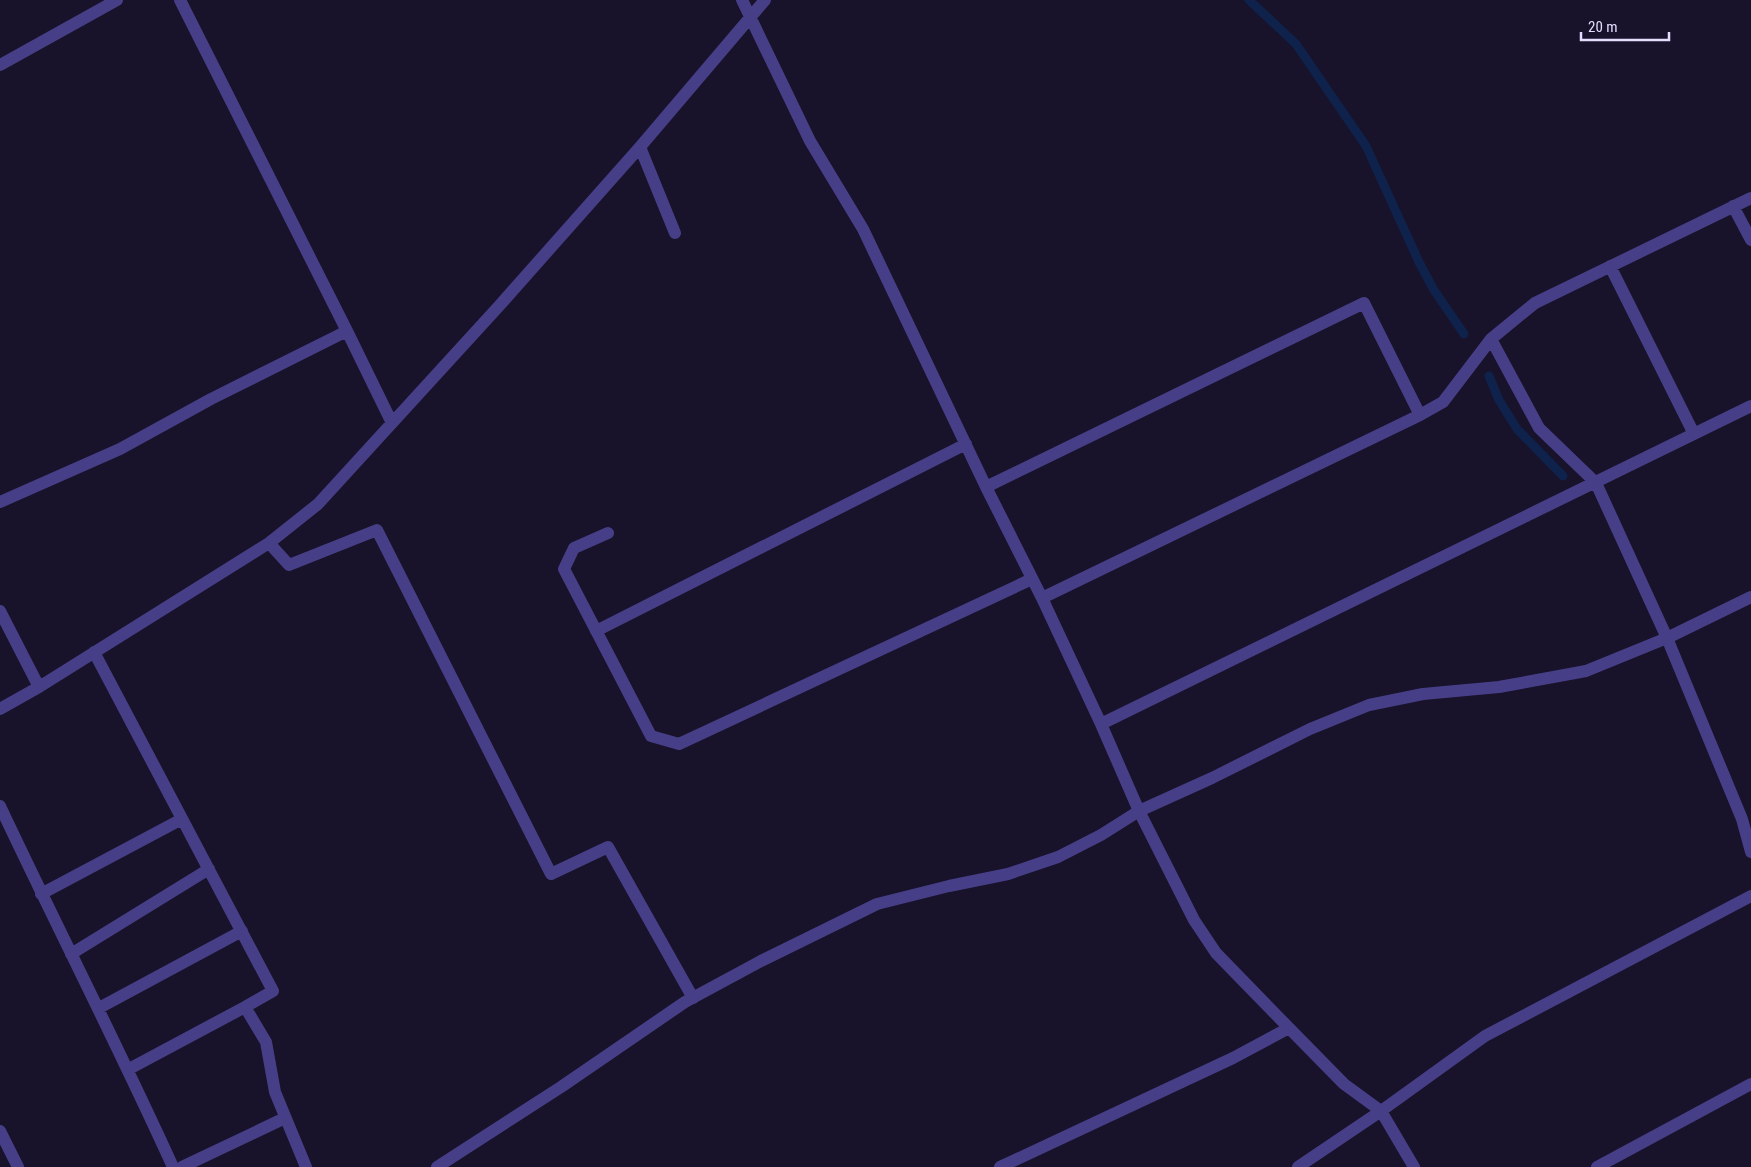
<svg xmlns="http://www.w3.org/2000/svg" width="1751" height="1167" viewBox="0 0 1751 1167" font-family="'Roboto Condensed',sans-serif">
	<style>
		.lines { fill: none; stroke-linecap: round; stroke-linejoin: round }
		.stream { stroke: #0f224c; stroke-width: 9 }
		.minor { stroke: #463f87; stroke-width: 12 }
		.tertiary { stroke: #463f87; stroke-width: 12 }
	</style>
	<rect width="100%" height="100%" fill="#18122a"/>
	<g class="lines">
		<path class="stream" d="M1249,0l47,44 70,102 53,116 15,28 30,44
			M1489,376l10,24 18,29 46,47"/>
		<path class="minor" d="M180,0l167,331
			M742,0l68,141 53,88 123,258 56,111 59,126 38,87 55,109 22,33 73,75 55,56 37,27 33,56
			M0,65l117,-65
			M640,147l35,86
			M1733,206l18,34
			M1610,266l84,168
			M1491,339l48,89 57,55 71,155 75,181 9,33
			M986,487l378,-184 56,112
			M0,502l120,-53 91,-50 136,-68 45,92
			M608,533l-34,15 -10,21 87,167 28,8 353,-165
			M269,543l20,22 88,-35 174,344 57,-27 85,151
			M1042,598l378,-183 23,-13 48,-63 44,-36 216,-105
			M0,611l39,76
			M596,631l370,-187
			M94,652l179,339 -28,16 -116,62
			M0,709l39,-22 230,-144 49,-39 181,-198 141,-159 125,-147
			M1101,724l650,-318
			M0,806c57,121 118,240 173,361
			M41,894l141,-75
			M71,954l138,-85
			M245,1007l21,35 9,50 31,75
			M99,1008l143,-77
			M0,1131l18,36
			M182,1167l103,-49
			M1000,1167l233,-109 56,-30
			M1298,1167l83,-56 104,-75 266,-140
			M1597,1167l154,-83"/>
		<path class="tertiary" d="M437,1167l124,-80 124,-85 76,-41 116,-57 72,-18 59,-12 50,-17 43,-22 38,-24 73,-33 98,-49 59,-24 54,-11 76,-7 87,-16 81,-33 84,-41"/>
	</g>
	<path d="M1581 32v8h88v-8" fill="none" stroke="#e3ddfe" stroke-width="2.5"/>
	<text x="1588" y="32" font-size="15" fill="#e3ddfe" stroke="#18122a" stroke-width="4" paint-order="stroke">20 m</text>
</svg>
